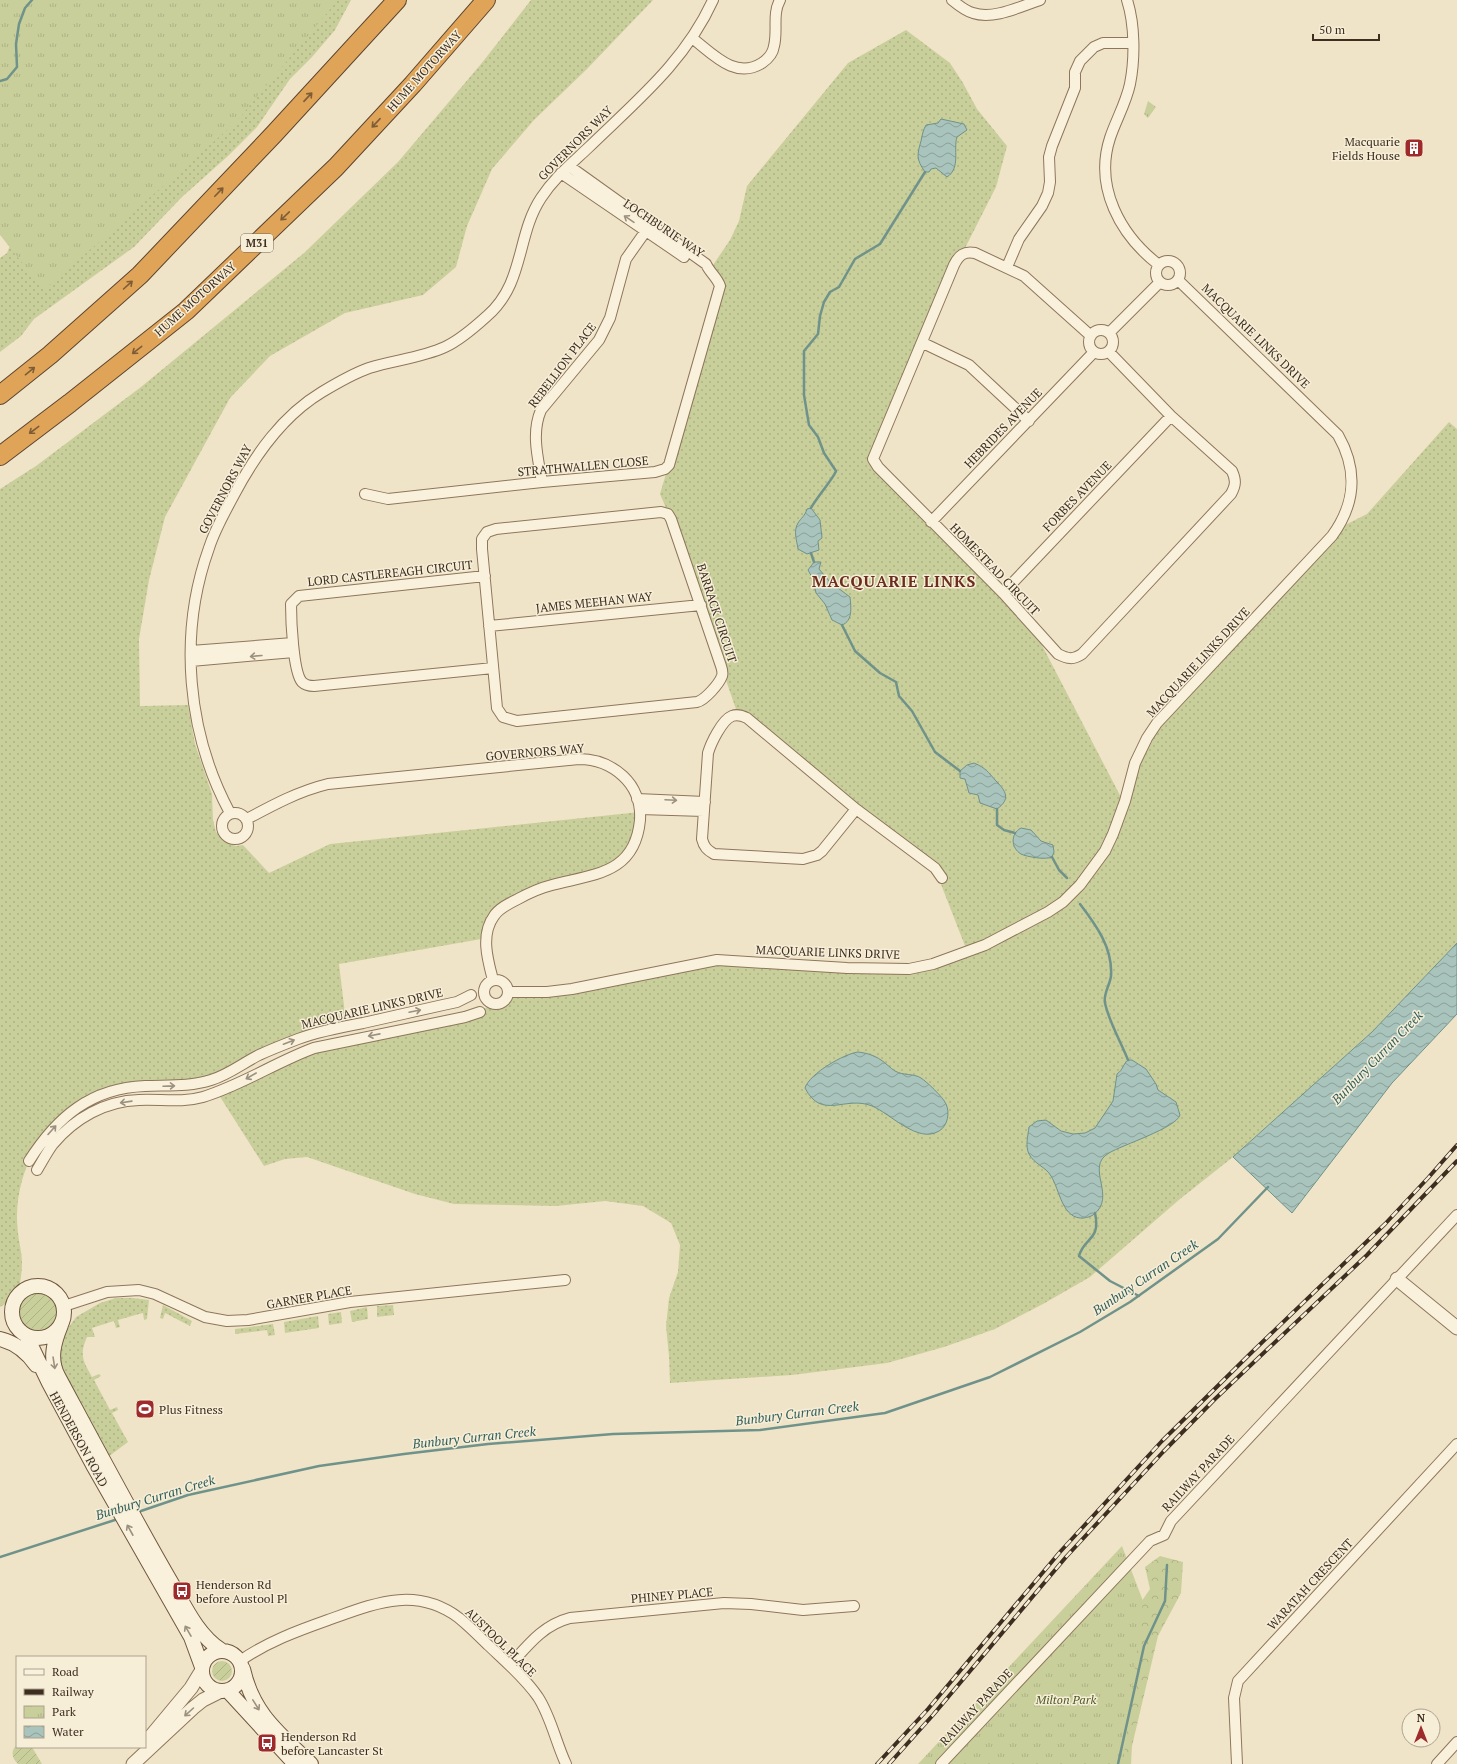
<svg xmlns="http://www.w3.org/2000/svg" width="1457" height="1764" viewBox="0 0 1457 1764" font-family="'PT Serif',serif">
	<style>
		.grass { fill: url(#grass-dots) }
		.forest { fill: url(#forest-crowns) }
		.park { fill: url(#park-tufts) }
		.garden { fill: url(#garden-furrows) }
		.water { fill: url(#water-waves); stroke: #6f938a }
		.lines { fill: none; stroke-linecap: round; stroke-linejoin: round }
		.stream { stroke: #6f938a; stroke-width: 2.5 }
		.minor-casing { stroke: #8d765c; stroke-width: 12 }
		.tertiary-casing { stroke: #8d765c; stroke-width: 15 }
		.secondary-casing { stroke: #6f573f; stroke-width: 16 }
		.motorway-casing { stroke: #5b4430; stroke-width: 20 }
		.minor { stroke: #faf1dc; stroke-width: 10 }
		.tertiary { stroke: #faf1dc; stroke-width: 13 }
		.secondary { stroke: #faf1dc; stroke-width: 14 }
		.motorway { stroke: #e0a458; stroke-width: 18 }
		.rail-casing { stroke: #3d2e20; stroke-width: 4 }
		.rail { stroke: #f7eed8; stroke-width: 2.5; stroke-dasharray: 8; stroke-linecap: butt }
		.oneway { stroke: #7e5d36 }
		.oneway2 { stroke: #9c907e }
		.labels { text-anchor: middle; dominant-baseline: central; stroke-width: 3; stroke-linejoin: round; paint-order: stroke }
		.shield { fill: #f7eed8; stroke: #756857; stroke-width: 1 }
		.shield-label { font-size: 11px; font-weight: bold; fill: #3d2e20 }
		.street-label { font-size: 12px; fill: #3d2e20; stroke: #f7eed8 }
		.poi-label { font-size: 12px; fill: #3d2e20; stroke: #f7eed8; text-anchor: start }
		.park-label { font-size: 12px; font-style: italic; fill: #4d5a26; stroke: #f7eed8 }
		.water-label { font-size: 13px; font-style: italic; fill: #2f5d5a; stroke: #f7eed8 }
		.district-label { font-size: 16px; font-weight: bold; letter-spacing: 1px; fill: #6b2e1e; stroke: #f7eed8 }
	</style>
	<defs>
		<pattern id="grass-dots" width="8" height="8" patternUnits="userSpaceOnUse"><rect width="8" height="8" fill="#c9cf9b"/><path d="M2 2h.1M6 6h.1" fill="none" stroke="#aeb285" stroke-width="1.8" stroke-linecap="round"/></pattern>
		<pattern id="forest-crowns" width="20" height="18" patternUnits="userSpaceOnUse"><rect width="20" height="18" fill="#c9cf9b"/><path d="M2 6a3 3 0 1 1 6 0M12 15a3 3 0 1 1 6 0" fill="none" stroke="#aeb285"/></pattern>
		<pattern id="park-tufts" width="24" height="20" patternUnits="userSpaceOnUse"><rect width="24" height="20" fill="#c9cf9b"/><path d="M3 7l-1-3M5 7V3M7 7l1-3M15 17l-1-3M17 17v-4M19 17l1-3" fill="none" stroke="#aeb285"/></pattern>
		<pattern id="garden-furrows" width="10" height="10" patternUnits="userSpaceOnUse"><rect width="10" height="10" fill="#c9cf9b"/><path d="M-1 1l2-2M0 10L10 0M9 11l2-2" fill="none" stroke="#aeb285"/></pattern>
		<pattern id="water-waves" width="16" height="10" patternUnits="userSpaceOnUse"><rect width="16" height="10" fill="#a9c4bc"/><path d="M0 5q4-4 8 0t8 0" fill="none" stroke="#8ba098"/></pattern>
	</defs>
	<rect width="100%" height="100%" fill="#f0e4c8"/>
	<path class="grass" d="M286,0h65l-16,30 -23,27 -22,22 -33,48 -29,29 -46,41 -48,50 -100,72 -13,17 -21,16v-94l7,-5 6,-15 -13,-77z
		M531,0h122l-66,69 -53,51 -42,49 -25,57 -11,41 -33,28 -78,18 -75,43 -40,42 -65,119 -16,63 -10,59 1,67 48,-1 7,39 17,50 1,26 3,12 13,11 7,3 7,-1 26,28 61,-29 310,-32 -17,49 -91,31 -39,24 -6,22 -148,26 7,58 -129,56 -95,10 -47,20 -46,53c-10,23 -14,47 -11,72 1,10 4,20 4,30 0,10 -2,21 -4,31l-3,4 -15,9v-818l36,-23 105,-79 163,-134 94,-91 83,-98z
		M906,30l44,33 13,20 14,26 30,37 -11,41 -34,67 -89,204 159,168 92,177 23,-65 190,-209 30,-15 82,-92 8,7v514l-85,89 -139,125 -53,42 -90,78 -47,27 -48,25 -51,18 -57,16 -95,12 -122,8 -1,-27 -3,-30 3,-28 9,-26 2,-27 -9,-22 -28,-17 -38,-5 -49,5 -102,-2 -39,-10 -108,-37 -22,2 -21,7 -47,-74 104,-46 140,-28 34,-14 9,-2 3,-9 40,-1 171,-31 189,8 60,-18 -32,-82 -197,-154 -69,-200 -9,-21 61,-207 -12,-16 21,-31 9,-19 8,-35 101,-123z
		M116,1298h17l16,2 -2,19 -3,1 -1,-7 -4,1 -21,6 2,7 -4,1 -2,-7 -22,7 3,9h-8c-8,18 -4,24 5,40l7,-3 2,2 -7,4 16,30 7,-3 1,3 -6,3 16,29 -20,15 -47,-86 -3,-18 8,-22 10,-14 24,-14z
		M163,1305l29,16 -2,5 -25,-13 -2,6 -3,-1z
		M393,1305l1,10 -17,2v-11z
		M367,1307l1,12 -16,3 -2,-11z
		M341,1312l1,11 -13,2 -1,-11z
		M318,1316l1,12 -34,5 -1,-11z
		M273,1324l2,11 -7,1 -1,-6 -32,4v-5z"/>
	<path class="forest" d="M1160,1556l23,6 -2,31 -23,43 -26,110 -1,18h-38l35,-143 22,-32 -5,-22z"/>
	<path class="park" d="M0,0h338l-103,123 -191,167 -44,-55z
		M1148,101l8,6 -8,11 -4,-4z
		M1122,1546l21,55 -20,163h-205z"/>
	<path class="garden" d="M19 1311a19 19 0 1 1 38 0a19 19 0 1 1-38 0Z
		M212 1671a10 10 0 1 1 20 0a10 10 0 1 1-20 0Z
		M17,1745v2h15l10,17h-24c-6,-6 -8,-13 -1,-19z"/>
	<path class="water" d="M941,119l23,5 3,6 -10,7c-4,12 4,31 -10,40l-11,-9 -5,1 -2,3h-4c-9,-13 -8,-17 -4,-31 1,-5 2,-11 5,-16l12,-2z
		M811,508l9,12 2,18 -4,3 1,9 -12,4 -9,-5c-1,-8 -5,-18 0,-26 3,-5 7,-7 9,-14z
		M814,562h7l-2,7 11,13 20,15c1,10 3,24 -8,28l-10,-5 -7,-16 -9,-11 -3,-14 -5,-9z
		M974,763c12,5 14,9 22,18 10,10 15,18 1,28l-17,-6 -2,-8 -9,-2 -4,-14 -5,-1v-7l7,-6z
		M1021,828l10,2 10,11 12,4 1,7 -2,5c-6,3 -25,0 -31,-3 -10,-6 -11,-20 0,-26z
		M1457,943v71l-65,69 -100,130 -59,-56 139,-125z
		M858,1052c8,1 16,3 23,8 5,3 9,8 14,11 9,5 18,2 26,7 6,4 22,19 25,26 4,8 2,22 -7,27 -21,13 -48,-17 -67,-25 -27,-11 -50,15 -67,-18 5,-15 39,-34 53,-36z
		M1128,1060h4l14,9 10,15 2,6 18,12 4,13c-4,13 -58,30 -71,38 -25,14 9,44 -16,62 -3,2 -5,2 -9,3 -22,2 -24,-28 -33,-42 -5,-9 -17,-12 -22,-22 -4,-8 -1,-18 0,-27l8,-6 9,-1 15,11 12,3 12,-1 10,-5 18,-27 4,-27c6,-4 6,-10 11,-14z"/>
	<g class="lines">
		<path class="stream" d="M0,81l7,-2 10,-12 -1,-23 3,-20 6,-16 7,-8
			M811,508c4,-8 24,-32 25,-37l-12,-18 -6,-16 -9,-12 -5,-30v-44l14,-17 2,-18 4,-14 6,-10 9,-5 16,-28 25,-15 45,-72
			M811,553l3,9
			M842,625l13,26 25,22 16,9 3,14 13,15 23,41 25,19
			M997,809v16l7,5 11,3
			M1052,857l7,13 8,8
			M1080,904c16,21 33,44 31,72 -1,9 -8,18 -6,27 4,19 16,39 23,57
			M1095,1213c6,28 -11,24 -16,43l31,25 29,15
			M138,1512l50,-17 131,-29 85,-12 84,-10 125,-10 147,-4 125,-17 105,-36 90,-45 50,-30 88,-63 50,-52
			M0,1557l118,-38
			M1118,1764l26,-118 21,-45 2,-36"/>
		<g class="minor-casing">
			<path id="minor" d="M952,0c6,5 13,11 21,13 21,7 48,-7 67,-13
				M1127,0c8,25 8,59 3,84 -4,19 -14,36 -20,54 -16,49 10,97 49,127
				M692,38c21,16 43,42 70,25 6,-4 11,-10 12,-17 4,-15 -2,-32 6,-46
				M561,173l123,84
				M1156 273a12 12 0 1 1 24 0a12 12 0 1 1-24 0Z
				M1007,267l12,-28 23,-33 6,-13 2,-11 -1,-25 3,-11 23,-58v-16l5,-11 14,-14 9,-4h29
				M1089 342a12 12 0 1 1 24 0a12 12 0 1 1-24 0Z
				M1109,333l51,-51
				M1091,336l-67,-60 -49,-23c-11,-2 -16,2 -21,12l-81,194 5,8 125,126 55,61c10,5 15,6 24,0l149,-160c5,-9 5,-14 1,-23l-61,-55 -62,-64
				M923,343l46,22 60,56
				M542,482c-4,-24 -11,-49 -1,-72l58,-70 11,-22 16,-59 24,-34
				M365,494l23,5 154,-17 113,-10 10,-3 4,-4 51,-179c-3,-9 -10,-13 -14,-22l-137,-98
				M661,512l7,2 3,5 50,147c1,3 2,7 1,10 -3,8 -17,24 -25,26l-180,19 -14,-4 -6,-9 -15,-159v-10l5,-7 9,-3z
				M931,522l163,-170
				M485,576l-186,20 -8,8c0,15 2,68 11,78 3,3 7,4 12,4l179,-18
				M1003,593l168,-177
				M489,626l212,-21
				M191,651l102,-8
				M191,661l103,-9
				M637,799l68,3
				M640,809l64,2
				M856,809l-109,-91c-4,-2 -10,-4 -15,-2 -10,4 -21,27 -24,37l-6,86c2,8 5,11 12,15l89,5 14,-4 5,-4 34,-42 79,59 7,10
				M222 826a13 13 0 1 1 26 0a13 13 0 1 1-26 0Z
				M230,813c-43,-80 -52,-179 -21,-265 6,-19 16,-36 25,-53 21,-40 48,-79 88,-103 15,-9 30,-18 47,-24 25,-8 52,-10 76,-21 13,-6 31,-21 42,-31 38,-33 29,-80 54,-118 13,-20 30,-34 47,-50 47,-46 97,-86 125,-148
				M247,819c26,-14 52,-28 81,-35l251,-25c16,0 32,6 44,17 12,11 18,27 17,44 -5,54 -46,54 -88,65 -12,3 -23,8 -34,14 -8,4 -19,9 -24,17 -14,19 -6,45 -1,64
				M484 992a12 12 0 1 1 24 0a12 12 0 1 1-24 0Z
				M508,992h39l25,-3 145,-29 130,8 62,1 24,-5 52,-19 63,-33 15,-10 17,-17 25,-34 8,-17 12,-33 10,-38 12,-25 10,-15 175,-187c24,-33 26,-66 6,-101l-160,-155
				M29,1161c28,-44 62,-73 116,-75 22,-1 44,1 66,-6 17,-5 32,-17 48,-25 13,-6 26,-11 39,-16 21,-8 43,-12 65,-16 27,-6 53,-12 80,-18l14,-3 14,-7
				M37,1170c5,-8 10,-18 16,-26 22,-26 52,-43 86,-44 22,-1 43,3 64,-3 39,-12 73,-35 111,-49l151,-31 15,-5
				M64,1306l43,-14 32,-2 16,4 50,23 22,4 21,-1 102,-18 215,-22
				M240,1661c27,-19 57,-30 88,-41 45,-16 87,-35 131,-2 10,8 20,18 29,27 17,16 36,32 50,52 13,20 18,46 28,67
				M510,1665c18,-20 33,-40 60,-47l154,-15 27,1 52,6 51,-4
				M941,1764l209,-223 14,-6 7,-14 286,-306
				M1237,1764l-3,-66 4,-17 219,-237
				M1437,1764l20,-22"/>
		</g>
		<g class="tertiary-casing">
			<path id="tertiary" d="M1397,1279l60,49
				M146,1742l45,-54 11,-18
				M133,1764l60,-56 10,-8 18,-9"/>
		</g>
		<g class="secondary-casing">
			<path id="secondary" d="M12 1312a26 26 0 1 1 52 0a26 26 0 1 1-52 0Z
				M61,1325c-7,17 -12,34 -3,51 36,67 72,135 110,201 15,25 28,57 53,73
				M26,1335l23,48 44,82 98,172 11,30
				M0,1339c16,4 27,13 36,26
				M202 1671a20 20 0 1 1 40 0a20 20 0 1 1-40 0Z
				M243,1669c10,45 36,64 68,95
				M228,1691l67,73"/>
		</g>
		<g class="motorway-casing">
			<path id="motorway" d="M0,395l50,-40 90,-80 134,-141 123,-134
				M0,456l70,-53 116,-92 150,-144 77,-83 73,-84"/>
		</g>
		<use href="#minor" class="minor"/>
		<use href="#tertiary" class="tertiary"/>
		<use href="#secondary" class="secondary"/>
		<use href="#motorway" class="motorway"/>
		<g class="rail-casing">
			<path id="rail" d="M877,1764l51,-55 132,-157 102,-111 89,-88 134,-129 43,-46 29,-33
				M889,1764l44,-49 133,-158 97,-105 52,-53 152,-144 90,-94"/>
		</g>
		<use href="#rail" class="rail"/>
	</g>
	<defs><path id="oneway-shaft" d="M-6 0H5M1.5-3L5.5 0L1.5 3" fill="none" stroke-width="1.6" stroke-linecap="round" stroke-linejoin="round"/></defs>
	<g class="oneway">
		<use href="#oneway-shaft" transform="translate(308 97) rotate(-47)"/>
		<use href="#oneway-shaft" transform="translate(376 123) rotate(133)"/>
		<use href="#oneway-shaft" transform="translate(219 192) rotate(-46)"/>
		<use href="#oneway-shaft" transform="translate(285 216) rotate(136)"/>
		<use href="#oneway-shaft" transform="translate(128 285) rotate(-42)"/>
		<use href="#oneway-shaft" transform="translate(137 350) rotate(142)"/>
		<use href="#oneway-shaft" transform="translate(30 371) rotate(-39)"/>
		<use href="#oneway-shaft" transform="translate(34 430) rotate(143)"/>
	</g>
	<g class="oneway2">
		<use href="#oneway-shaft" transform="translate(629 219) rotate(-146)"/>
		<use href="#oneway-shaft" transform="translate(256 656) rotate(175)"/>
		<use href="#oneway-shaft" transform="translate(671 800) rotate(3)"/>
		<use href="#oneway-shaft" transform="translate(415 1011) rotate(-12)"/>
		<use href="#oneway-shaft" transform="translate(374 1035) rotate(169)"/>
		<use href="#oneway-shaft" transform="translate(289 1042) rotate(-21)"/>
		<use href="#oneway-shaft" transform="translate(251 1076) rotate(150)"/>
		<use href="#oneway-shaft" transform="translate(169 1086) rotate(-2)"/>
		<use href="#oneway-shaft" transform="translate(126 1102) rotate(172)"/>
		<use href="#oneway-shaft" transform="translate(52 1130) rotate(-48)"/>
		<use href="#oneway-shaft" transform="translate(54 1363) rotate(81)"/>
		<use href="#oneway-shaft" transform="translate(130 1530) rotate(-119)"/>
		<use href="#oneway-shaft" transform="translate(188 1631) rotate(-120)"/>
		<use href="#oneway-shaft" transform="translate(256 1705) rotate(58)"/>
		<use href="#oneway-shaft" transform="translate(189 1712) rotate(138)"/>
	</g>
	<defs>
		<g id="building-square" transform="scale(1)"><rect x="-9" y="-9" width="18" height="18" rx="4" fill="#9e2a2b" stroke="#f7eed8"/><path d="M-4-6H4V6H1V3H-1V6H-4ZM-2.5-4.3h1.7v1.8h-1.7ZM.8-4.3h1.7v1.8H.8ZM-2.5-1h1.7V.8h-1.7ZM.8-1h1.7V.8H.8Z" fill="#fff"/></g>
		<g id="stadium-square" transform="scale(1)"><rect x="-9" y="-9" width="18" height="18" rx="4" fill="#9e2a2b" stroke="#f7eed8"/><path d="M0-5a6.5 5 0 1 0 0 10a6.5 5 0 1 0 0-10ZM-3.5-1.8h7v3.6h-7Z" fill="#fff"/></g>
		<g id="bus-square" transform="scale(1)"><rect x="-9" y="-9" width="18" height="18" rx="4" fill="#9e2a2b" stroke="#f7eed8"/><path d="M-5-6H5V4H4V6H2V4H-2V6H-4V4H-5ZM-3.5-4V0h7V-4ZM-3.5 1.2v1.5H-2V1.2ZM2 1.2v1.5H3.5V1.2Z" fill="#fff"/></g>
	</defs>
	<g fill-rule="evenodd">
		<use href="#building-square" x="1414" y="148"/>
		<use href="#stadium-square" x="145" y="1409"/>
		<use href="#bus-square" x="182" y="1591"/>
		<use href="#bus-square" x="267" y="1743"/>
	</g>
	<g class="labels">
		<rect class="shield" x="241" y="234" width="32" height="18" rx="3"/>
		<g class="shield-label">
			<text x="257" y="243">M31</text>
		</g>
		<g class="street-label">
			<text transform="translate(424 71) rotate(-48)">HUME MOTORWAY</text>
			<text transform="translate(575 143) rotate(-45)">GOVERNORS WAY</text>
			<text transform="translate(664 228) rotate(34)">LOCHBURIE WAY</text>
			<text transform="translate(195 299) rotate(-42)">HUME MOTORWAY</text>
			<text transform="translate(1256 336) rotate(44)">MACQUARIE LINKS DRIVE</text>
			<text transform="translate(562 365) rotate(-53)">REBELLION PLACE</text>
			<text transform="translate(1003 428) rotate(-46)">HEBRIDES AVENUE</text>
			<text transform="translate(583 466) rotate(-5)">STRATHWALLEN CLOSE</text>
			<text transform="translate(225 489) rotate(-62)">GOVERNORS WAY</text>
			<text transform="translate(1077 496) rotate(-46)">FORBES AVENUE</text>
			<text transform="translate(995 569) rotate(46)">HOMESTEAD CIRCUIT</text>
			<text transform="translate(390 573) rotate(-6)">LORD CASTLEREAGH CIRCUIT</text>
			<text transform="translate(594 602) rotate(-6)">JAMES MEEHAN WAY</text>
			<text transform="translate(717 613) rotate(72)">BARRACK CIRCUIT</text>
			<text transform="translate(1198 662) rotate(-47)">MACQUARIE LINKS DRIVE</text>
			<text transform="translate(535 752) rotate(-5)">GOVERNORS WAY</text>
			<text transform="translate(828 952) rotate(2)">MACQUARIE LINKS DRIVE</text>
			<text transform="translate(372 1008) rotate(-13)">MACQUARIE LINKS DRIVE</text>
			<text transform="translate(309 1297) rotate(-10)">GARNER PLACE</text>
			<text transform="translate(79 1439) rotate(61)">HENDERSON ROAD</text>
			<text transform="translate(1198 1473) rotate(-47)">RAILWAY PARADE</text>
			<text transform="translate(1310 1584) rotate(-47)">WARATAH CRESCENT</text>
			<text transform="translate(672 1595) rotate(-5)">PHINEY PLACE</text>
			<text transform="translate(501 1642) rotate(44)">AUSTOOL PLACE</text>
			<text transform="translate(976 1707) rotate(-47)">RAILWAY PARADE</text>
		</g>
		<g class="poi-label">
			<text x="1400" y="141" text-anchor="end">Macquarie<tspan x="1400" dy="14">Fields House</tspan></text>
			<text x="159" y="1409">Plus Fitness</text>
			<text x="196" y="1584">Henderson Rd<tspan x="196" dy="14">before Austool Pl</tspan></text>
			<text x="281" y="1736">Henderson Rd<tspan x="281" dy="14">before Lancaster St</tspan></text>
		</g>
		<g class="park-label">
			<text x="1066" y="1699">Milton Park</text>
		</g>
		<g class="water-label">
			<text transform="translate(1377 1057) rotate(-46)">Bunbury Curran Creek</text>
			<text transform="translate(1145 1277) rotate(-34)">Bunbury Curran Creek</text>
			<text transform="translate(797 1413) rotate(-7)">Bunbury Curran Creek</text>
			<text transform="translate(474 1437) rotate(-6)">Bunbury Curran Creek</text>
			<text transform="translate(155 1497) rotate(-17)">Bunbury Curran Creek</text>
		</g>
		<g class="district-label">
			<text x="894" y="581">MACQUARIE LINKS</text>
		</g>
	</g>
	<rect x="16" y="1656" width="130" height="92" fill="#f7eed8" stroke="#ada18e"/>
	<rect x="24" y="1669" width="20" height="6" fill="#faf1dc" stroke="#ada18e"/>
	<text x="52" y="1676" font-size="12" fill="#3d2e20">Road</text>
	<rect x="24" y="1689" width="20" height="6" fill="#3d2e20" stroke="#ada18e"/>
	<text x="52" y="1696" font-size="12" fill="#3d2e20">Railway</text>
	<rect x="24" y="1706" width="20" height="12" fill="url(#park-tufts)" stroke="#ada18e"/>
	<text x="52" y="1716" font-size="12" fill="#3d2e20">Park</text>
	<rect x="24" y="1726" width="20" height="12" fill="url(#water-waves)" stroke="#ada18e"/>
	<text x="52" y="1736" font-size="12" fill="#3d2e20">Water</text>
	<g transform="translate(1421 1728)"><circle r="19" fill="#f7eed8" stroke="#ada18e"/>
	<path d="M0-3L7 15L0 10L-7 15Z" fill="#9e2a2b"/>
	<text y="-6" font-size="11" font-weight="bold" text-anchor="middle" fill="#3d2e20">N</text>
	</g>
	<path d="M1313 34v6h66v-6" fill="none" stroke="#3d2e20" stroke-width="2"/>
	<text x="1319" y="34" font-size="12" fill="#3d2e20" stroke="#f7eed8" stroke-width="3" paint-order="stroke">50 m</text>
</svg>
